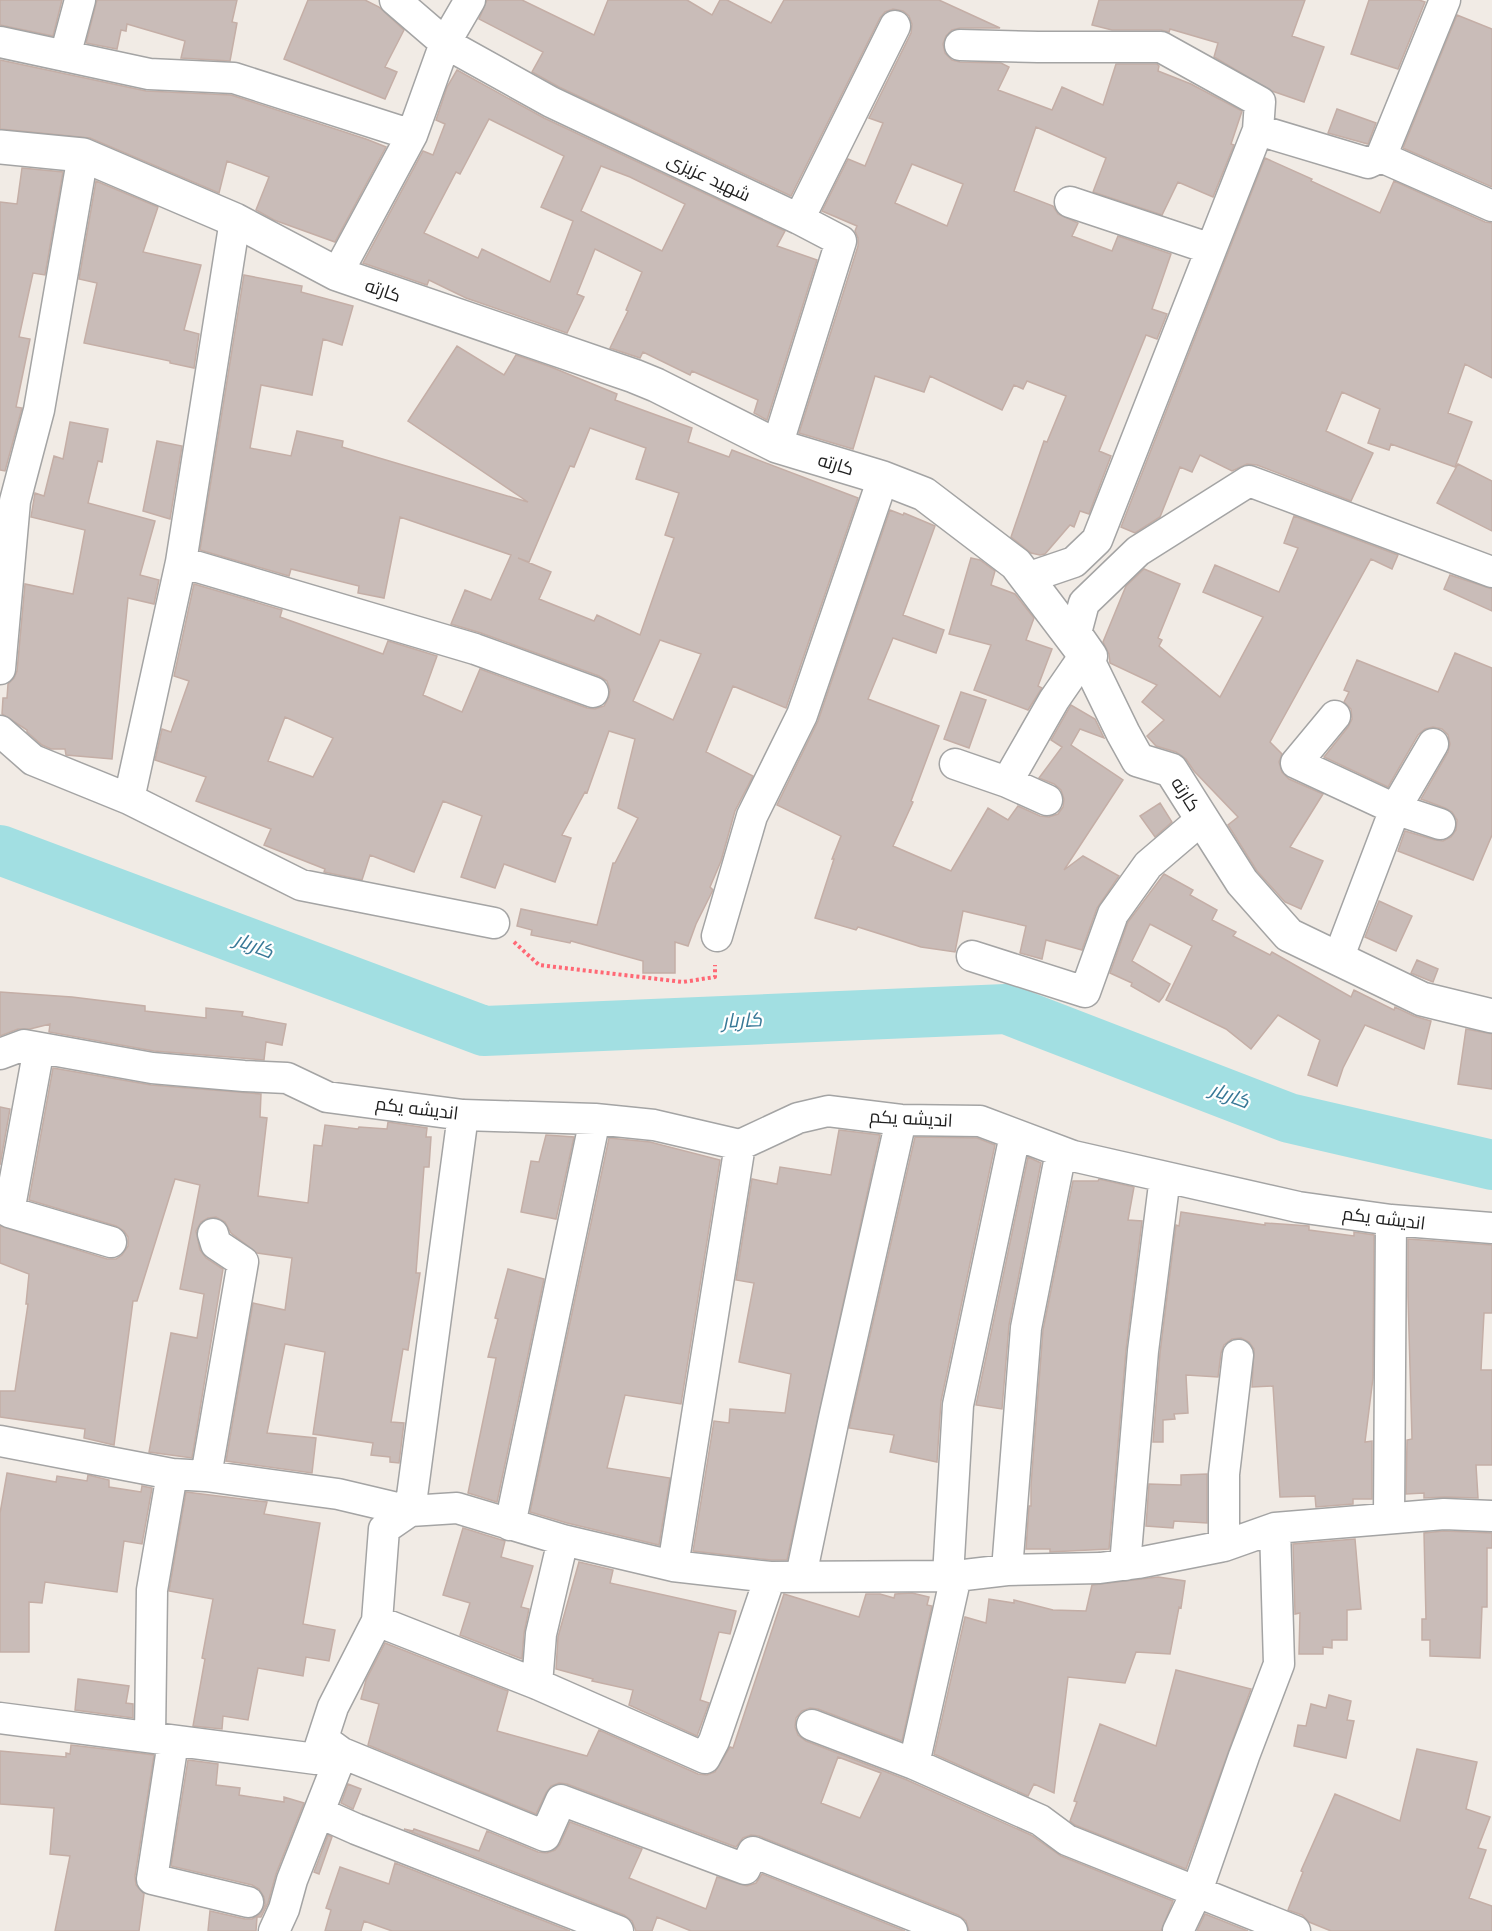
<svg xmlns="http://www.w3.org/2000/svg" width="1492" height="1931" viewBox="0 0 1492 1931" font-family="Inter,Cairo,sans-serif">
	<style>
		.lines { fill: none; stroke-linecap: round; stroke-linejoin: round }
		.river { stroke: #a2dfe2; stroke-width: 50 }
		.building { fill: #c9bcb8; stroke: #c4aea6; stroke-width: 1.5; fill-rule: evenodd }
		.minor-casing { stroke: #a4a4a4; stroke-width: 33 }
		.tertiary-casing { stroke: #a4a4a4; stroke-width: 36 }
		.path { stroke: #ff6875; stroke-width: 4; stroke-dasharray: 3 3; stroke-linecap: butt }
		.minor { stroke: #fff; stroke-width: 30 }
		.tertiary { stroke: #fff; stroke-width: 33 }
		.labels { text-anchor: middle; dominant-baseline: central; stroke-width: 4.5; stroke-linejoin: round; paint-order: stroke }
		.street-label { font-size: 18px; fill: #202020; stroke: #fff }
		.water-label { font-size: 20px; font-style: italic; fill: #397997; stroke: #fff }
	</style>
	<rect width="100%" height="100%" fill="#f1ebe5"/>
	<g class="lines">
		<path class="river" d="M0,850l484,181 522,-22 283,109 203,47"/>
	</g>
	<path class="building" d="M0,0h62l-9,36 -53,-11z
		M97,0h140l-5,22 5,1 -7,38 -49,-3 4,-17 -58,-17 -1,7 -5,-1 -4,19 -31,-6z
		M308,0h57l14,7 25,23 -19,37 12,5 -12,27 -101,-40z
		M487,0h35l72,35 14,-35h79l25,15 8,-15h7l44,23 13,-23h155l61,28h-40l-8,2 -6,6 -3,8 2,9 7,7 8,2 41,1 8,4 -11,23 54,20 10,-23 41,18 13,-41h41l2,2 -1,5 33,13 51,27 -11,33 3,1 -21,52 -35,-15 -16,33 -69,-23 13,-34 -70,-31 -22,64 39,15 5,8 20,9 -6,13 40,15 6,-15 53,18 -19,55 15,5 -10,25 -11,-4 -47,116 12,5 -22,58 -9,-3 -6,16 -4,-2 -25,29 -5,1 -9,-2 -20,-16 33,-96 3,1 19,-46 -39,-15 -4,8 -9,-4 -12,25 -72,-34 -6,16 -49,-16 -22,73 -54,-16 59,-187v-8l-3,-7 2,-5 -35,-15 26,-52 17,7 18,-43 -14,-5 42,-85 1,-9 -3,-8 -6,-5 -10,-2 -8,3 -5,6 -89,178 -232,-109 -27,-15 11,-20 -64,-33zM912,164l51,20 -16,42 -52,-23z
		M1099,0h206l-13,36 32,11 -20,55 -32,-11 -58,-34 4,-14 -48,-14 -1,3 -8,-2h-49l-20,-5z
		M1369,0h50l6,2 -27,67 -47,-15z
		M1457,15l35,14v158l-89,-39z
		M0,60l146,31 85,4 135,44 20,8 -51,95 -61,-22 -18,-10 13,-33 -42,-16 -8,32 -129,-55 -90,-9z
		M457,70l87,48 241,113 -8,15 40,14 -50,160 -13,-7 4,-13 -66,-29 -2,4 -47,-23 -3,6 -30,-10 18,-37 -2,-1 16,-38 -47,-23 -18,45 7,3 -17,36 -101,-35 -37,-18 -2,5 -64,-22 60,-112 10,4 12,-31 -9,-4 11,-33zM489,119l75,37 -23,51 32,14 -23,61 -68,-33 -4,9 -54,-25 32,-61 4,2zM601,166l29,11 55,27 -23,47 -81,-40z
		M1337,109l39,14 -8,21 -40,-11z
		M1265,158l47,21 -1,2 69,32 14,-32 91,41 7,1v155l-27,-14 -17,49 24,9 -17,45 -64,-23 -2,6 -21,-7 12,-34 -38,-17 -16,39 47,22 -22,48 -94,-36 -10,-1 -15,7 -32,-16 -8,17 -12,-5 -20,50 -25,16 -14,-6z
		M22,168l41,4 -18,103 -12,-2 -14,64 11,2 -14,68 6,1 -17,63 -5,-1v-268l17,2z
		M96,181l62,26 -15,45 58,13 -17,65 15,4 -5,34 -24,-5v-2l-86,-18 13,-60 -18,-4z
		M244,275l58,11 -1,6 52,14 -11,39 -19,-6 -11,56 -51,-10 -11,63 41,8 6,-25 46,10 -1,6 186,55 -120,-81 49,-75 47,29 12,-20 35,12 66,27 -2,6 77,28 -4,14 41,15 3,-7 126,48 -72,210 -53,-22 -27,66 47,24 -18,35 -14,50 -11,26 3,3 -17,34 -8,22 -13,-4v31h-32v-12l-72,-20 -1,2 -39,-8 1,-5 -15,-4 4,-17 76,16 16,-62h2l23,-45 -20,-10 17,-69 -26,-8 -22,62 -2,-1 -23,43 9,3 -16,44 -51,-18 -9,24 -34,-11 21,-61 -39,-15 -29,71 -44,-17 -8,25 -38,-8 1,-3 -61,-24 7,-16 -75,-28 10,-24 -51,-17 7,-31 9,3 18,-51 -15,-5 20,-92 88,26 -2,7 103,37 5,-13 49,15 -14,39 39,17 18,-43 107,39 8,1 9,-3 5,-9 1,-7 -3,-9 -8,-5 -118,-43 -30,-9 14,-34 26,10 20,-45 -111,-38 -16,81 -26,-5 1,-7 -68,-17 -2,7 -89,-26zM590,428l56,20 -10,31 43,14 -14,42 9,3 -34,97 -43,-20 -3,6 -55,-22 12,-27 -33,-14 11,4 41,-96 4,1zM660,640l41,14 -28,66 -40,-19zM285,717l48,21 -20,39 -45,-16z
		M70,422l38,7 -6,33 -4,-1 -10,42 67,18 -15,54 19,5 -5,24 -26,-6 -16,161 -46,-4 -1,-6h-14l-9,-4 -15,-13v-2l-25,-16 1,-16h4l1,-14 6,-6 3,-7 8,-87 48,10 12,-64 -54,-13 4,-24 9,3 10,-40 9,3z
		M157,441l25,5 -12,73 -27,-8z
		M1458,464l34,17v50l-55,-28z
		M890,510l13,5 1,-2 31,13 -32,89 41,15 -8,23 -43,-15 -25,61 71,27 -28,75 2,1 -20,44 58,25 37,-63 20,12 10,-14 22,10 9,1 9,-3 5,-7 1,-8 -3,-9 -7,-6 -15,-6 23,-31 -11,-7 20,-35 24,14 9,19 -24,-9 -9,16 52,35 -59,90 19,-14 36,20 -22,32 -15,42 -36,-10 -4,19 -22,-6 6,-27 -63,-15 -8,41 -34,-5 -63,-20 -2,3 -41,-12 19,-59h-2l9,-23 -64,-31 41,-84z
		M1294,516l104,39 -6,14 -21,-10 -101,183 12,12 -3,8 3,10 7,7 34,15 -33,53 33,14 -22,48 -16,-7 -28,-31 -29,-46 10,-8 -44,-46 -8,-12 -10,-7 -20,-6 -9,-10 17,-16 -22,-18 15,-17 -47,-22 -1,-9 -6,-12 23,-56 18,-17 36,15 -22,54 4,2 -3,6 61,51 43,-80 -60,-25 12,-27 64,27 19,-44 -14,-5z
		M971,558l9,2 15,11 -4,14 24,9 19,24 -8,22 26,9 -14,37 4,2 -14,22 -54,-20 17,-45 -42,-11z
		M1450,575l42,14v22l-48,-22z
		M1455,653l37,15v167l-19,45 -75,-29 7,-20 30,9 8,1 8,-4 5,-7 1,-10 -5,-8 -7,-4 -24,-9 27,-47 2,-8 -2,-9 -6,-6 -9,-2 -8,2 -7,6 -30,52 -64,-30 24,-30 4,-8 -1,-10 -7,-7 5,-10 -5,-2 13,-30 81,32z
		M961,692l25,8 -17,48 -25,-9z
		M1160,803l12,19 -17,15 -15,-21z
		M1164,874l29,16 -3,5 27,15 -5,10 24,12 -3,4 37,19 2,-3 79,45 3,-7 40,20 1,-3 19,9 17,5 -7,28 -59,-24 -22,43 -6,18 -29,-11 12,-35 -42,-25 -27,34 -25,-20 -60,-29 26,-54 -42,-22 -18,37 38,23 -7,13 -4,5 -28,-16 1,-3 -22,-10 18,-51z
		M1379,901l33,15 -16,35 -31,-14z
		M1417,960l21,9 -5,13 -22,-9z
		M0,992l72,5 73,9v5l61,7v-10l37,4 -1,4 44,8 -4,21 -16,-3 -2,18 -110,-9 -105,-19 1,-8 -20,5h-12l-18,7z
		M1466,1029l26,5v55l-34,-5z
		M53,1068l98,17 110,9 -1,23 7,1 -9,78 50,7 6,-58 8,1 3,-21 33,4 1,-2 28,2 1,-7 39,6 -1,9h5l-2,30h-5l-8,106h4l-12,77 -5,-1 -12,73 13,1 -5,40 -9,-1v-5l-19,-2 2,-12 -60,-9 12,-82 -40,-8 -18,89 49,5 -4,35 -86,-12 27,-158 32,7 7,-52 -35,-5 -26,-20 -6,-11 -9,-5 -8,1 -7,4 -5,9 4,19 6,8 17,11 -31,189 -43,-6 22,-119 26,5 7,-44 -24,-5 20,-104 -25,-6 -38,122h-4l-19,144 -30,-7 1,-9 -85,-12v-26h15l13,-87h-2l3,-30 -29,-11v-37l107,33h9l6,-4 6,-9v-9l-4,-6 -8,-5 -87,-26z
		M0,1107l10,2 -10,56z
		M839,1130l41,5 -93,425h-16l-78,-9 21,-130 15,2 1,-14 55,4 6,-39 -52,-12 15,-79 -18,-3 16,-101 25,5 3,-17 51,8z
		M546,1135l28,2 -18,82 -35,-7 10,-51 8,1z
		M915,1137l62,1 18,7 -54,256 -4,61 -47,-10 4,-17 -45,-7z
		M609,1138l41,4 70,18 -39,244 -56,-9 -18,73 63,10 -11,67 -92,-22 -37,-11z
		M1028,1157l13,6 -32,162 -7,84 -26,-4z
		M1099,1179l35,8 -6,33 14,1 -16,129 -17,199 -59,3v-3h-24l3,-43h2v-21l12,-155 30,-149h25z
		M1181,1212l84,13v-2l44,3v4l45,6v-4l20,3 -1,143 -8,64 7,-1v58h-19v5l-37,3 -1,-11 -35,1 -7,-111 -21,1 2,-38 -5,-7 -8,-4 -9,1 -8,6 -3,8 -3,24 -32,-2 2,38 -14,1 1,5 -12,1v22h-10l7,-89 16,-128 3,1z
		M1408,1239l84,6v68h-8l-3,57h11v95h-16l2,33 -33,-1 -21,1v-5l-18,1 1,-54 5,-1 -4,-143z
		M508,1269l36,10 -47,223 -29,-9 28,-135 -8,-1 10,-38 -3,-1z
		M7,1473l49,9 1,-6 30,5 1,-6 21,5v7l32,5 1,-6 10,2 -10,56 -18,-3 -7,51 -72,-10 -3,21 -13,-1v50h-29v-139z
		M1207,1474v49l-33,-2 -1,7 -27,-2 3,-42 32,1v-10z
		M186,1492l81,10 -3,12 56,9 -17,101 32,6 -6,31 -23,-4 -3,19 -45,-8 -10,52 -25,-4 -1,13 -29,-3 12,-67 -3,-1 11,-59 -44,-8z
		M463,1528l42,13 -4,16 32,9 -12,41 8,2 -5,24 -2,26 -62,-24 10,-32 -27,-8z
		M1444,1531l48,2v15h-5v59h-5l-2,51 -50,-2v-16h-8v-21h4l-2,-86z
		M1355,1539l6,70 -14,1v30h-15v8l-9,-1v7h-24l1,-41 -5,1 -2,-70z
		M579,1562l34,8 -3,13 126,28 -6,23 -11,-2 -19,68 9,3 -12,33 -68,-31 4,-15 -41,-9 1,-2 -37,-10 2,-32z
		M1158,1577l27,4 -4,27 -2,-1 -9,47 -34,-2 -11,31 -57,-6 -14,116 -20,-9 -6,12 -94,-42 31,-137 21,6 3,-24 25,4v-3l39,10 33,1 6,-26z
		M912,1593l17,4 -2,8 5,1 -30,135 -84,-32 -8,-1 -8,3 -6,7 -1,9 3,8 8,6 101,39 124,55 30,21 112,45 -12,30h-192l-3,-10 -8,-6 -199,-79 -8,-1 -8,3 -7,9 -169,-63 -8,-1 -8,3 -5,7 -10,21 -168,-69 11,-41 -18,-5 5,-19 19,-37 123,48 -11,40 90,25 12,-26 99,44 9,1 8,-3 15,-25 3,1 51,-154 75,23 7,-23h14l14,4 1,-4zM838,1757l43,16 -21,45 -39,-15z
		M1176,1670l75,19 -65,180 -111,-44 -5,-4 7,-19 -3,-1 26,-77 56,22z
		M78,1679l51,7 -3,17 7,1v14l-58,-8z
		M1329,1695l22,6 -4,19 7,1 -8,37 -52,-12 4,-21 8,1 5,-22 15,4z
		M71,1745l83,10 -19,121 1,9 8,9 -5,37h-84l15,-75 -20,-2 4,-46 -54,-4v-53l66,6v-4l4,1z
		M1417,1749l60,13 -11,47 24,8 -12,31 8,2 -17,48 23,8v25h-161l-22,-9 -7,-7 -14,-5 15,-38 -2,-1 34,-77 65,27z
		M188,1760l30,4 -2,21 24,3 -1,7 45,7v-5l20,6 -28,71 -8,29 -7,14h-4l-1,14h-48l2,-20 35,8h7l8,-5 5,-9 -1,-8 -5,-8 -7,-4 -81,-19z
		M348,1784l13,5 -8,20 -12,-6z
		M570,1822l72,27 -13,29 77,31 11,-32 30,9 9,-3 6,-9 143,57h-214l-34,-14 -5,14h-16l-4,-10 -8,-6 -220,-86 9,2 1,-2 65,22 8,-20 51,21 9,1 8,-3 5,-6z
		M328,1835l4,2 -13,37 -5,-2z
		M395,1863l175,68h-178l-28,-10 -3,10h-36l6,-21 -5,-2 14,-41 49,17z
		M1205,1914l43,17h-51z"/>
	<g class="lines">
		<g class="minor-casing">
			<path id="minor" d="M395,0l50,43 106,59 248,117 42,22 -64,205
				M0,42l149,32 85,4 178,57
				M960,45l78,2h123l99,55 -2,28 -161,410 -23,22 -47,16
				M65,56l15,-56
				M1258,130l110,33 13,-6 111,49
				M1381,157l64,-157
				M1070,202l141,47
				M799,219l96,-193
				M337,274l75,-139 33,-92 25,-43
				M181,562l294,87 118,43
				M1092,656l-16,-23 8,-30 54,-52 111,-70 243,91
				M0,669l15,-168 24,-91 44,-255
				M1335,716l-39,47 99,46 45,15
				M0,731l33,29 96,39 172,86 193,38
				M955,764l52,18 40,18
				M1007,782l47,-82 31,-45
				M129,799l52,-237 54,-342
				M717,936l35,-120 50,-101 81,-237
				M972,956l113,36 28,-78 35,-49 54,-46
				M1338,959l57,-150 38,-65
				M39,1048l-30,164 102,30
				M0,1054l24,-9 128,23 92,8 43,2 40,19 136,18 132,4 59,6 86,20 58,-27 30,-7 73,9 79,1 93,35 225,51 93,13 101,8
				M0,1441l172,33 34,2 132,18 72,17 53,-396
				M206,1476l37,-214 -27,-18 -3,-10
				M1389,1517l2,-297
				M510,1525l85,-406
				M1224,1546v-72l14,-119
				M1125,1565l18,-214 22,-174
				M673,1566l67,-421
				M1007,1570l19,-242 35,-176
				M801,1576l33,-158 67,-298
				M948,1576l10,-171 57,-270
				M377,1621l160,63 168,74 9,-17 56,-164
				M537,1684l4,-50 22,-94
				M0,1718l316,41 17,-52 44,-86 7,-92 26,-18 47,-3 106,32 110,26 97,11 186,-1 51,-6 93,-2 38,-5 86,-17 51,-18 169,-14 48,2
				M812,1725l102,39 126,56 27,20 228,91
				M150,1736l2,-146 20,-116
				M173,1742l-21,137 96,23
				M342,1753l203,83 16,-36 184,69 8,-17 199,79
				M914,1764l42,-188
				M320,1813l36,16 262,102
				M274,1931l10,-22 8,-29 50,-127 -15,-11
				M1178,1931l19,-40 47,-135 35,-92 -4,-136"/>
		</g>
		<g class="tertiary-casing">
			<path id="tertiary" d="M0,147l83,8 152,65 102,54 297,102 22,9 121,61 106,32 41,16 92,70 69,91 38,78 15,27 33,10 71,112 47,53 133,64 70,17"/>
		</g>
		<path class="path" d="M514,942l25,23 144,17 32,-5v-12"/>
		<use href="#minor" class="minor"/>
		<use href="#tertiary" class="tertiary"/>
	</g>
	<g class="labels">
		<g class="street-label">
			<text transform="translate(709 177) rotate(25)">شهید عزیزی</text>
			<text transform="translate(383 290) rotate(19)">کارته</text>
			<text transform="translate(836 464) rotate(17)">کارته</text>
			<text transform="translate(1186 794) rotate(57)">کارته</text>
			<text transform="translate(417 1108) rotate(7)">اندیشه یکم</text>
			<text transform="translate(911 1118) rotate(3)">اندیشه یکم</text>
			<text transform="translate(1384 1218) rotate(7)">اندیشه یکم</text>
		</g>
		<g class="water-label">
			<text transform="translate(254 945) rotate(21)">کاربار</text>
			<text transform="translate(742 1020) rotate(-2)">کاربار</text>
			<text transform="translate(1230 1095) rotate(21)">کاربار</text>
		</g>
	</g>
</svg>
